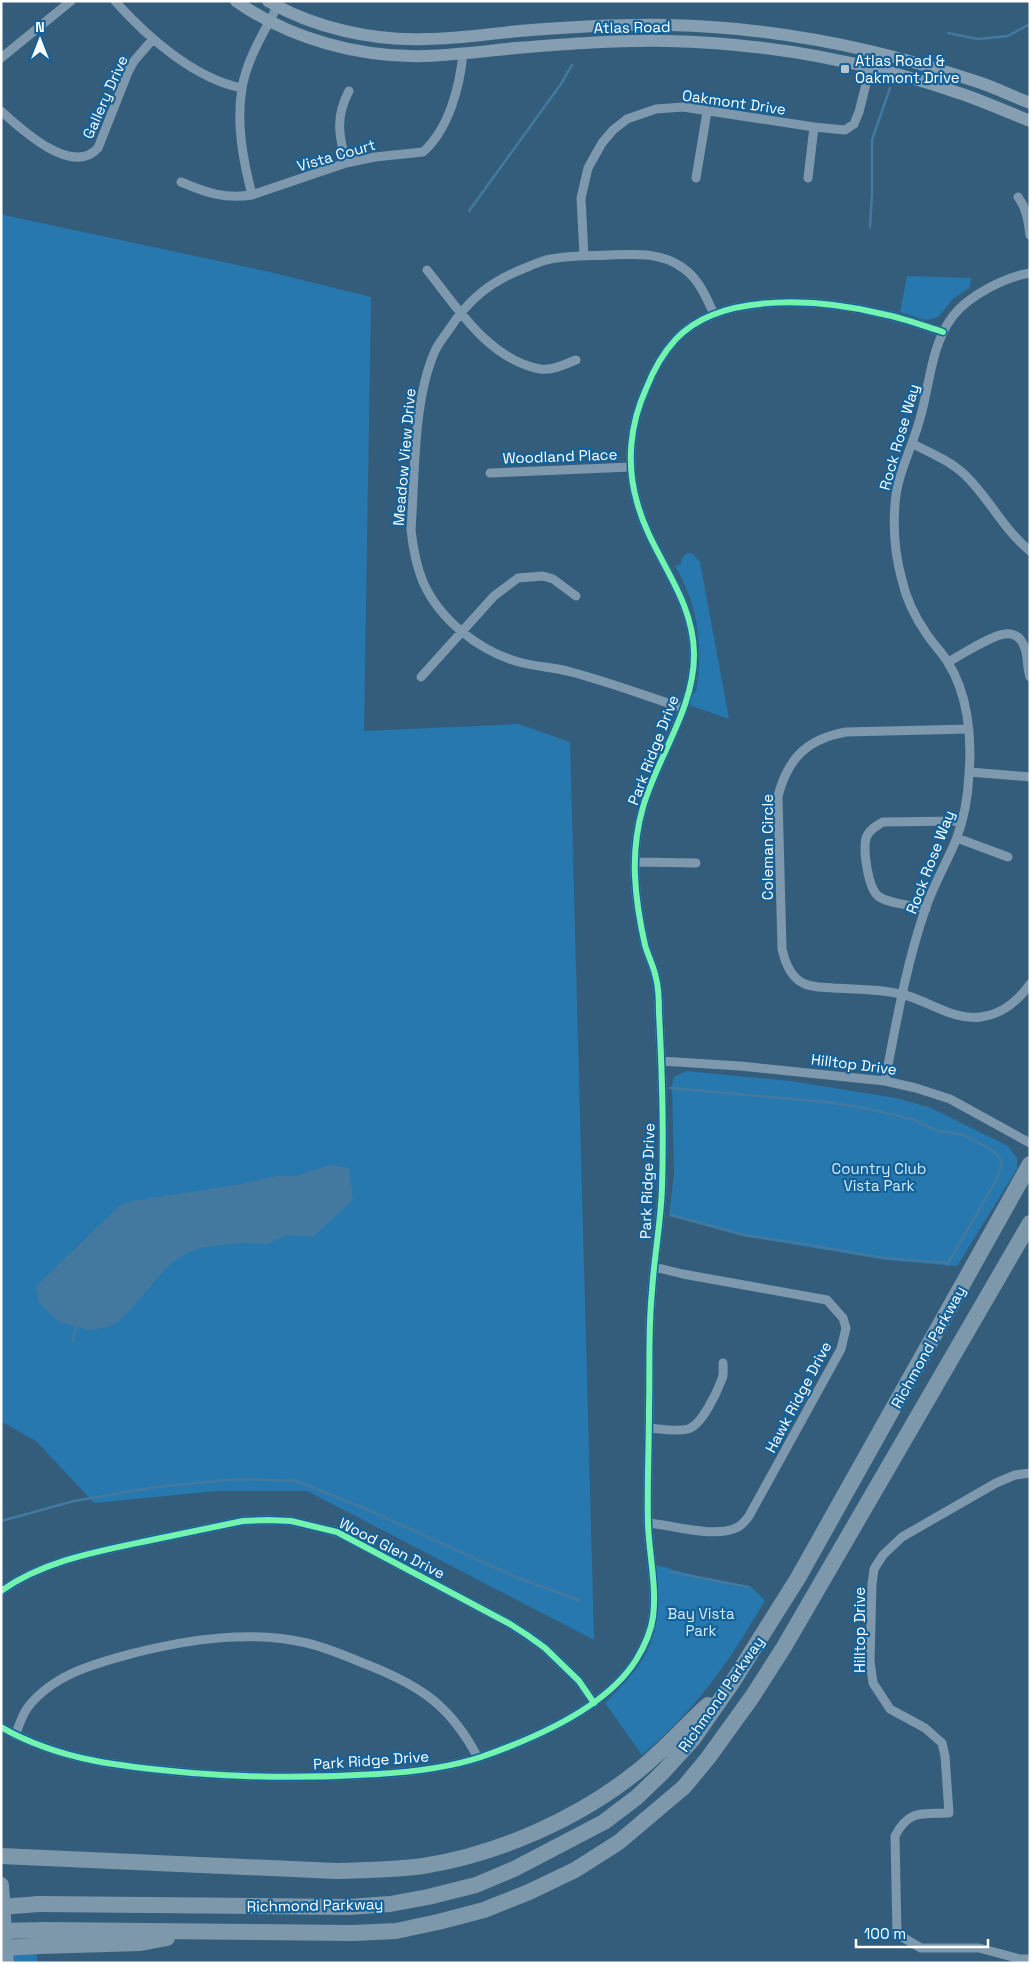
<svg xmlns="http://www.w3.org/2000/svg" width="1031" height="1964" viewBox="0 0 1031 1964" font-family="'Space Grotesk',sans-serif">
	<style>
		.green { fill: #2678ae }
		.water { fill: #44799f }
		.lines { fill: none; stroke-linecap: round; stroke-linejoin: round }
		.stream { stroke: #44799f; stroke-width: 2.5 }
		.street { stroke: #7e99ad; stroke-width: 9 }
		.secondary { stroke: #859eb1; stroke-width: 12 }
		.highway { stroke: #7d98ab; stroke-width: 16 }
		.highway-bridge { stroke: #7d98ab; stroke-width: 16 }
		.cycleway-casing { stroke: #156299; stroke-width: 9 }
		.cycleway { stroke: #73f3ae; stroke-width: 6 }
		.poi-dot { fill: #b8c6d1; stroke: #156299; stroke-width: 2 }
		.labels { text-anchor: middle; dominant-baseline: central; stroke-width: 4.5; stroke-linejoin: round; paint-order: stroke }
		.street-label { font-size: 15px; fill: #fff; stroke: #156299 }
		.poi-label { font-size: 15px; fill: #fff; stroke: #156299; text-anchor: start }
		.park-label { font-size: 15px; fill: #d1ebfd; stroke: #156299 }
	</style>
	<rect width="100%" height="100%" fill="#335d7b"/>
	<path class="green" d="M1,212l3,3 266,57 101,25 -7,434 155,-7 51,18 24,898 -287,-149h-90l-123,12 -57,-61 -36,-21z
		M907,276l64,2 -1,9 -17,12 -15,18 -11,3 -27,-8z
		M687,553l6,1 7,8 29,157 -37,-13 -6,-7 10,-7c8,-44 2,-88 -21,-126l6,-2 1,-6z
		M686,1071l104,10 106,17 35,10 77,38 9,12v11l-60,97 -71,-6 -143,-24 -74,-20 5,-42 -2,-89 2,-8z
		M656,1565l44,12 50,9 15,14c-33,59 -71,112 -123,155l-37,-52c48,-45 58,-72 51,-138z
		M13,1950h24v13h-23z"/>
	<path class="water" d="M330,1165l19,3 4,32 -40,37c-16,-2 -31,-4 -44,7l-26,-1 -38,4 -14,4 -20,12 -42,48 -10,10 -10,6 -20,3 -28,-7 -22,-20 -3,-17 83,-80 13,-5 110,-17 34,-8h20z"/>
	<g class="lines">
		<path class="stream" d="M948,33l30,6 30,-3 22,-12
			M469,211l92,-127 11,-19
			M870,227l2,-34v-53l18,-52
			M670,1088l155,14 40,6 49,12 24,11 26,4 30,16 8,11 -5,17 -50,86
			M671,1215l73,20 67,10
			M815,1246l70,12 63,5
			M73,1341l3,-16
			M1,1521l73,-20 82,-14 82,-8 59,2 69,28 150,68 63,23
			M671,1572l77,15"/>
		<path class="street" d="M115,1c32,36 80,78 127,87
			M1,58l70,-57
			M1,111c20,18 71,66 97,37l30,-76 6,-11 19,-22
			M346,163c-7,-28 -11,-46 3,-72
			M696,178l11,-66
			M808,178l6,-51
			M181,182c26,11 43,17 71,13l94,-32 29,-6 48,-5c26,-23 37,-66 40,-99
			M252,195c-9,-35 -16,-71 -10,-107 5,-29 22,-56 35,-81
			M1018,197c9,12 10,24 12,38
			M584,256l-3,-58 7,-30 14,-25 11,-13 14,-11 29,-10 27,-2 131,20 31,3 9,-6 5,-12 11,-44 7,-15
			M427,270c30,37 61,89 113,99 12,2 25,-5 36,-9
			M913,444c18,9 37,17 52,31 25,24 37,53 65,76
			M490,473l141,-6
			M948,662c13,-7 44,-27 57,-28 7,-1 14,2 17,8 7,10 4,24 8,35
			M421,677l73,-81 24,-18 25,-2 10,3 23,17
			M683,708c-37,-12 -74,-26 -112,-36 -17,-5 -35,-5 -52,-10 -40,-11 -79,-42 -96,-80 -7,-17 -10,-34 -12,-52 4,-55 2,-130 24,-179 3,-7 8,-13 13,-20 20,-31 41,-49 77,-63 7,-3 14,-6 21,-8 21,-5 43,-4 64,-5 26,-1 51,-3 73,13 16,11 23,29 31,46
			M969,729l-123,3c-39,7 -58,26 -68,64l4,153c3,13 8,28 21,34 9,5 21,4 30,5 23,1 46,1 68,6 27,6 52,27 80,23 22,-3 37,-16 49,-33
			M970,772l60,5
			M957,838l51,19
			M635,862l61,1
			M926,909c-13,-4 -40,-5 -49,-14 -9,-9 -14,-44 -11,-57 3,-8 10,-12 17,-16l78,-1
			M661,1061l79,5 145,15 31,7 34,11 80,44
			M885,1081c11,-57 21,-116 40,-171 8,-24 21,-46 31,-70 8,-21 12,-43 13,-66 3,-37 -1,-81 -22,-113 -6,-10 -15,-18 -21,-28 -11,-16 -20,-35 -24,-53 -7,-25 -9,-51 -7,-76 2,-29 16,-54 24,-82 11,-35 11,-76 34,-106 15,-20 52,-39 77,-43
			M649,1428c12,1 27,4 39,1 14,-4 29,-37 34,-50 2,-5 1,-11 1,-16
			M1030,1473l-15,2 -19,8 -94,54 -19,18 -9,14 -2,15 -2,77 3,22 17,26 35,19 17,15 3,13 4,57c-27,1 -40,-4 -54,23l2,98 24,14h58l41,11h10
			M648,1523c25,2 68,16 90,4 4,-2 8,-7 11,-11l92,-167 5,-21 -3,-10 -16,-18 -144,-26 -29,-7
			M1,1591c41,-29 93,-39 141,-49 33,-7 67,-14 101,-21l25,-1 23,1 46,11 173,92 17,11 18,13 34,33 15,22
			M1,1727c59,34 124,40 191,46 62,5 123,5 186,1 34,-2 70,-6 103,-17 52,-18 125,-49 155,-97 8,-13 15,-28 17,-43 4,-30 -4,-63 -5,-93 -1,-39 1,-78 1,-116 1,-39 -1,-78 3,-117 2,-34 9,-69 10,-104 2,-58 0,-117 -3,-174 0,-12 0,-24 -3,-35 -2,-11 -8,-22 -11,-33 -5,-22 -9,-47 -10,-69 -1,-22 2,-48 8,-69 15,-52 52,-99 51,-154 -1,-58 -43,-97 -57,-151 -11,-38 -7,-78 9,-113 7,-18 17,-36 30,-50 47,-50 151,-39 211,-24 19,4 37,11 56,17
			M15,1735c4,-9 7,-20 13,-28 26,-33 68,-44 106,-54 57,-14 116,-23 173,-10 21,5 41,14 61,22 53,21 83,41 110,93"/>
		<path class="secondary" d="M236,1c54,38 124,57 190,55 30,-1 60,-5 90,-8 50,-4 101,-8 151,-7 100,2 204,21 298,54 22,8 43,17 65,26
			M268,1c46,27 105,40 158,38 31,0 62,-5 93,-8 50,-4 100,-7 149,-6 104,2 209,23 307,56 19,6 37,15 55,22"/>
		<path class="highway" d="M1,1856l335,15c29,-1 58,-1 87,-5 76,-12 157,-48 216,-96 25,-20 46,-44 69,-65
			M1,1885l5,78
			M39,1904l310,3 41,-3 38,-7 48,-12 38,-16 90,-47 33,-25 27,-26 29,-32 39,-56 66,-105 232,-414
			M44,1930l309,3 43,-2 42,-9 46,-12 45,-18 46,-22 44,-28 65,-55 24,-29 44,-61 32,-50 246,-424
			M40,1946l101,-3 26,-5"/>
		<path class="highway-bridge" d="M1,1907l38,-3
			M1,1931l43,-1
			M1,1948l39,-2"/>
		<g class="cycleway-casing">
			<path id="cycleway" d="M1,1591c41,-29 93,-39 141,-49 33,-7 67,-14 101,-21l25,-1 23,1 46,11 173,92 17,11 18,13 34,33 15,22
				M1,1727c59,34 124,40 191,46 62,5 123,5 186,1 34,-2 70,-6 103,-17 52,-18 125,-49 155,-97 8,-13 15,-28 17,-43 4,-30 -4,-63 -5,-93 -1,-39 1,-78 1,-116 1,-39 -1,-78 3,-117 2,-34 9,-69 10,-104 2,-58 0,-117 -3,-174 0,-12 0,-24 -3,-35 -2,-11 -8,-22 -11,-33 -5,-22 -9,-47 -10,-69 -1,-22 2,-48 8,-69 15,-52 52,-99 51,-154 -1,-58 -43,-97 -57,-151 -11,-38 -7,-78 9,-113 7,-18 17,-36 30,-50 47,-50 151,-39 211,-24 19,4 37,11 56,17"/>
		</g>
		<use href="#cycleway" class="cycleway"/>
	</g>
	<rect class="poi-dot" x="840" y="64" width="10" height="10" rx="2.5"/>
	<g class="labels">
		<g class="street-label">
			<text transform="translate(632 27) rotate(-1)">Atlas Road</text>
			<text transform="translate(105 97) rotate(-66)">Gallery Drive</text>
			<text transform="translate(734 102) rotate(8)">Oakmont Drive</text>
			<text transform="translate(336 155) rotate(-16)">Vista Court</text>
			<text transform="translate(899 437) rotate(-74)">Rock Rose Way</text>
			<text transform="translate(560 456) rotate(-2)">Woodland Place</text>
			<text transform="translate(404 457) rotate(-85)">Meadow View Drive</text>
			<text transform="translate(653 750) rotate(-69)">Park Ridge Drive</text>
			<text transform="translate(767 847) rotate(-90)">Coleman Circle</text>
			<text transform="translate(930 862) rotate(-69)">Rock Rose Way</text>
			<text transform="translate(854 1064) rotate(7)">Hilltop Drive</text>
			<text transform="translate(647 1181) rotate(-88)">Park Ridge Drive</text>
			<text transform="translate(928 1347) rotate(-61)">Richmond Parkway</text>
			<text transform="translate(798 1397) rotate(-62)">Hawk Ridge Drive</text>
			<text transform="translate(392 1548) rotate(27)">Wood Glen Drive</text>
			<text transform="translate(859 1630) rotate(-90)">Hilltop Drive</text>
			<text transform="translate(721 1694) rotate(-55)">Richmond Parkway</text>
			<text transform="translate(371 1760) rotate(-4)">Park Ridge Drive</text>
			<text transform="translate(315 1905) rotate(-1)">Richmond Parkway</text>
		</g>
		<g class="poi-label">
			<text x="855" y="60">Atlas Road &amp;<tspan x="855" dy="17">Oakmont Drive</tspan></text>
		</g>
		<g class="park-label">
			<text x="879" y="1168">Country Club<tspan x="879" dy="17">Vista Park</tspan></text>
			<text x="701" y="1613">Bay Vista<tspan x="701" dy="17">Park</tspan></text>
		</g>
	</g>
	<rect width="1031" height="1964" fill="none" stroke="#ffffff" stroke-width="5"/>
	<g transform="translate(40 40)" stroke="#156299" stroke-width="4" paint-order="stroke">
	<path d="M0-4L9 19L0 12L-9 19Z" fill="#ffffff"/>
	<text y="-8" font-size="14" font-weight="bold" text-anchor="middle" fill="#ffffff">N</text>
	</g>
	<path d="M856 1939v8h132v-8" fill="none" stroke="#ffffff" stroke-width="2.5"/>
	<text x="864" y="1939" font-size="15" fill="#ffffff" stroke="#156299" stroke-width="4" paint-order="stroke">100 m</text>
</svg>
